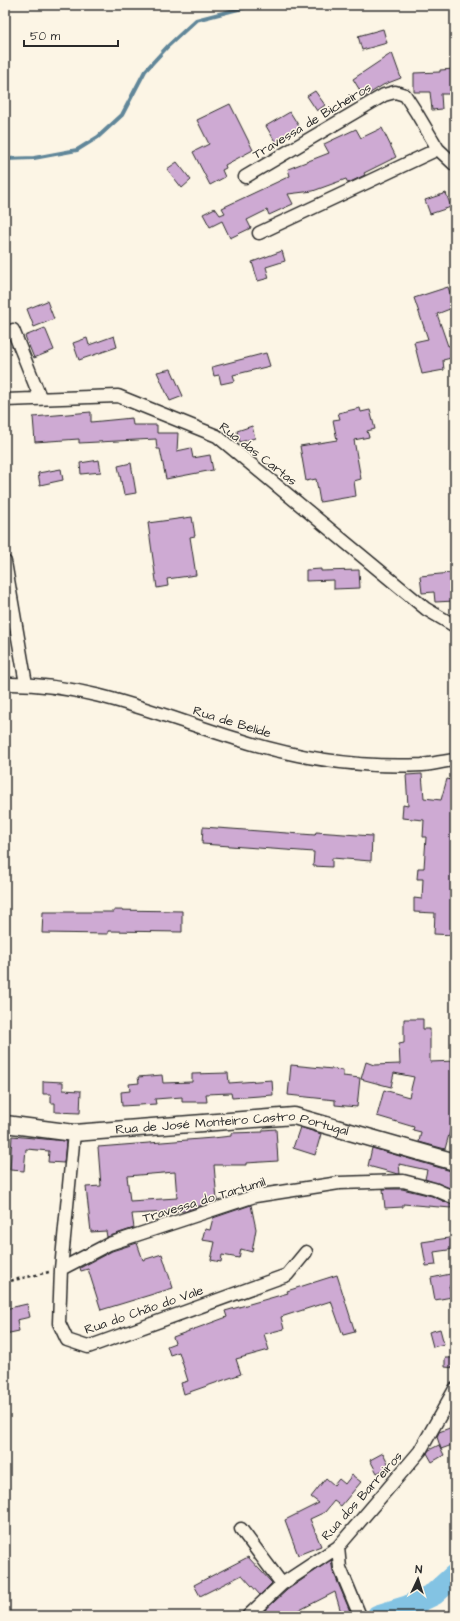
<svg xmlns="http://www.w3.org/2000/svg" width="460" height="1621" viewBox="0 0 460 1621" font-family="'Architects Daughter',sans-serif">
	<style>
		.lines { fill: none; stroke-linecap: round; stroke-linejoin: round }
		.stream { stroke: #608699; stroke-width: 4 }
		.river { stroke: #83c3e3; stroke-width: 23 }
		.building { fill: #ceaad3; stroke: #2b2b2b; fill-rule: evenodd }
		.minor-casing { stroke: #2b2b2b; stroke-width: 15 }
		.major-casing { stroke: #2b2b2b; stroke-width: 19 }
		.path { stroke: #2b2b2b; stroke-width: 2.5; stroke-dasharray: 3 3; stroke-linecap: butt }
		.minor { stroke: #fcf5e5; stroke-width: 12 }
		.major { stroke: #fcf5e5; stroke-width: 16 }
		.labels { text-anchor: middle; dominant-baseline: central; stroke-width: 3; stroke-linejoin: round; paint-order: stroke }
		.street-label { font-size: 13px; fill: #2b2b2b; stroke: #fcf5e5 }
	</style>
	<rect width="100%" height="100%" fill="#fcf5e5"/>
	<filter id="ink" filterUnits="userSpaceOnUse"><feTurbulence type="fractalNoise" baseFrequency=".025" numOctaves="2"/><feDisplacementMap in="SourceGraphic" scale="8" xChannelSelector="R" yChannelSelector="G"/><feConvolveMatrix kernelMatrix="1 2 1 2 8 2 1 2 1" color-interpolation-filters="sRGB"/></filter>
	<g filter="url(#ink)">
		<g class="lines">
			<path class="stream" d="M5,159l29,-1 43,-8 21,-13 24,-22 23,-44 23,-25 28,-26 54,-14 34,-1"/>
			<path class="river" d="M378,1616l29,-9 27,-13 21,-19"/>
		</g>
		<path class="building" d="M383,29l4,14 -25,7 -4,-14z
			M392,53l9,25 -18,7 -19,12 -11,-18z
			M455,69v25h-14l1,15 -10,1 -2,-18h-16v-19l26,-1v-2z
			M315,91l10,14 -8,6 -10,-15z
			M230,104l23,46 -28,15 1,3 -4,2 3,7 -15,8 -17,-33 16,-8 -12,-24z
			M290,112l10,16 -24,15 -10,-17z
			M382,128l14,29 -32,16 1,2 -17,8 -2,-4 -33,12 -25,3 5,10 -24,11 -2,-5 -20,10 4,8 -21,10 -8,-17 -12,6 -7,-13 12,-6 5,7 5,-2 -3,-5 68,-32 -2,-7 41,-16 -5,-9 32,-15 5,9z
			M177,162l14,18 -9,8 -15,-19z
			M446,193l5,14 -21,7 -5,-14z
			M282,251l3,10 -19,6 3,11 -11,3 -6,-19z
			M448,287l7,20 -18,7 11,32 7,-2v13l-12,3 1,10 -22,4 -8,-32 14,-3 -14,-41z
			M47,301l7,18 -20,8 -7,-18z
			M45,328l9,22 -20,8 -9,-22z
			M114,336l3,11 -38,13 -6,-17 14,-5 2,7z
			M266,353l4,13 -37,9 2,6 -14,3 -2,-9 -5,1 -2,-9z
			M171,369l12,27 -13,5 -13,-29z
			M360,408l1,4 9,-2 5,19 -8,2 2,6 -15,3 7,39 -7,2 2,15 -36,6 -4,-23 -10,2 -6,-35 37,-6 -4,-20 7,-1 -2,-6z
			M91,412v10l41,-4 1,7h24v8h21l-1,18 14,-3 2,10 17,-3 3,15 -47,9 -6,-30h-3l-1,-10 -77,4v-4l-44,3 -2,-25z
			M252,426l3,12 -15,4 -3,-11z
			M99,460l2,12 -20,2 -1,-11z
			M131,463l5,30 -12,2 -6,-29z
			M61,469l2,11 -23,5 -2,-12z
			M192,517l3,19 -5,1 6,38 -29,4 1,7 -11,2 -9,-65z
			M321,569v2l38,-1 1,18 -26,1v-9l-28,1v-11z
			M451,573v11l4,-1v18l-20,1 -1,-10 -12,1 -2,-17z
			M422,774l2,24 17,2 6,-21 8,2 -2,84h2v70l-21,-1 1,-21 -21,-1v-14l8,1 1,-20h-6l1,-11h6l2,-31h-3l1,-17 -22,-2 1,-13 5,1 -2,-31z
			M203,827l112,8 1,-3 56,4 -1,25 -39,-3v9l-19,-1 1,-14 -112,-8z
			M114,910l68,1v21l-74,-1v3l-66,-1 1,-21h71z
			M404,1019h19v10h7v33l25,-1v52l-10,36 -26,-7 2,-10 -8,-2 1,-3 -37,-11 7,-26 25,7 5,-20 -20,-4 -3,14 -30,-8 5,-17 8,3 26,-1 -1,-20 5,-1z
			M291,1065l52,5v6l17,2 -3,29 -22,-2v-5l-47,-5z
			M228,1073l1,10 43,-3 1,15 -41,3 -1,-5 -25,1 1,8h-25v-5l-27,2 1,5 -34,2 -1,-14 9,-1 -1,-7 10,-1 -1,-6 24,-2 1,8 29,-1v-8z
			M43,1081l20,1v8l18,1 -1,22 -25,-1v-9h-4v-9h-8z
			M300,1127l21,7 -6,21 -22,-7z
			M276,1129l2,32 -32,2v2h-32l3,35 -32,11 -53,3 2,14 -27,9 -1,-6 -15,1 -5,-45 15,-1 -3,-39 115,-9 18,-2v-3l32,-1v-2zM175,1172l2,26 -47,3 -3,-25z
			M12,1136l54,5 -2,22 -16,-1 1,-11 -23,-2 -2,22 -14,-1z
			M372,1148l79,23 -1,4 5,1v14l-30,-11 2,-9 -28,-6 1,10h-2l-30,-8z
			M383,1189h19l30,7 20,9 -1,3 -48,-4v3l-18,1z
			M251,1205l5,24 -4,23 -11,-3 -2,9 -17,-3 -1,7 -10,-2 4,-18 -13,-2 3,-11 5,1 3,-12z
			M455,1237v12l-21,3 2,13 -10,1 -4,-24z
			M137,1243l6,17 19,-6 11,34 -72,22 -13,-41 -7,2 -1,-3 32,-17z
			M455,1273v12l-6,1 3,11 -17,3 -4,-22z
			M337,1275l18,57 -12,3 -12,-34 -50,16 3,12 -20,5 5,16 -33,9 5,15 -57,20 -3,-11 7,-2 -9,-29 -9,3 -3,-9 8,-3 -2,-6 54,-20 -2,-6 63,-18 -1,-2z
			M27,1304l3,13 -13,3 2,11 -14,3v-25z
			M440,1329l4,15 -11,3 -4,-15z
			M445,1358h10v10l-10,-1z
			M455,1426v18l-14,5 -4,-12 2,-5z
			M439,1445l5,10 -12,7 -5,-9 2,-3z
			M383,1453l7,14 -13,6 -7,-13z
			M352,1475l9,7 -20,24 -7,-5 -9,11 -15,7 11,27 -23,9 -13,-35 34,-17 -8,-6 15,-19 8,7 5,-6 6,5z
			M248,1557l24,26 -12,12 -18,-20 -42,21 -6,-11z
			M331,1560l2,11 19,45h-10l-7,-24 -47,24h-23l-3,-3 25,-23z"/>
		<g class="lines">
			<g class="minor-casing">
				<path id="minor" d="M245,177l139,-82 11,-3 10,3 11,17 22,37 17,16
					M259,233l179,-84
					M13,330l27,67
					M5,400l113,-4 99,40 209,173 29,17
					M5,562l21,122
					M5,684c80,-2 157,32 232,55 59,19 123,29 185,26 11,-1 22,-4 33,-5
					M74,1133l-13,136 -2,54 8,17 21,7 199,-72 19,-23
					M61,1269l48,-25 146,-48 84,-13 64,-2 31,8 21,9
					M241,1529l41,55
					M338,1547l2,21 20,48
					M248,1616l34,-32 56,-37 82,-96 35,-62"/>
			</g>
			<g class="major-casing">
				<g id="major">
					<path id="s1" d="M5,1124l69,9 220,-17 161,46"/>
				</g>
			</g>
			<path class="path" d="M5,1282l44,-10"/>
			<use href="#minor" class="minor"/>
			<use href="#major" class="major"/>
		</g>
	</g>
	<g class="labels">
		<g class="street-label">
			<text transform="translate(312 121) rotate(-31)">Travessa de Bicheiros</text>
			<text transform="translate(258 454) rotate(38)">Rua das Cartas</text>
			<text transform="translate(232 722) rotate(17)">Rua de Belide</text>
			<text stroke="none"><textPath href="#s1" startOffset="229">Rua de José Monteiro Castro Portugal</textPath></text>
			<text transform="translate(204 1200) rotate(-17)">Travessa do Tartumil</text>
			<text transform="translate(144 1310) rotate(-19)">Rua do Chão do Vale</text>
			<text transform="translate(362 1496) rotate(-48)">Rua dos Barreiros</text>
		</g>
	</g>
	<rect width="460" height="1621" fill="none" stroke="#fcf5e5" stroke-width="20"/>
	<rect x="10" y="10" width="440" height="1601" fill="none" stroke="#2b2b2b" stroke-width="1.5" filter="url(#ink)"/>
	<g transform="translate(418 1579) rotate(4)" stroke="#fcf5e5" stroke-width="3" paint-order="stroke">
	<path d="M0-3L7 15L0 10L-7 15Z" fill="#2b2b2b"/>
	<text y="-6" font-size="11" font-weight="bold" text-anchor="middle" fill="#2b2b2b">N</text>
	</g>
	<path d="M24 40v6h94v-6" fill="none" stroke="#2b2b2b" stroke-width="2"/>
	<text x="30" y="40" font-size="12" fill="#2b2b2b" stroke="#fcf5e5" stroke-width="3" paint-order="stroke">50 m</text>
</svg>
